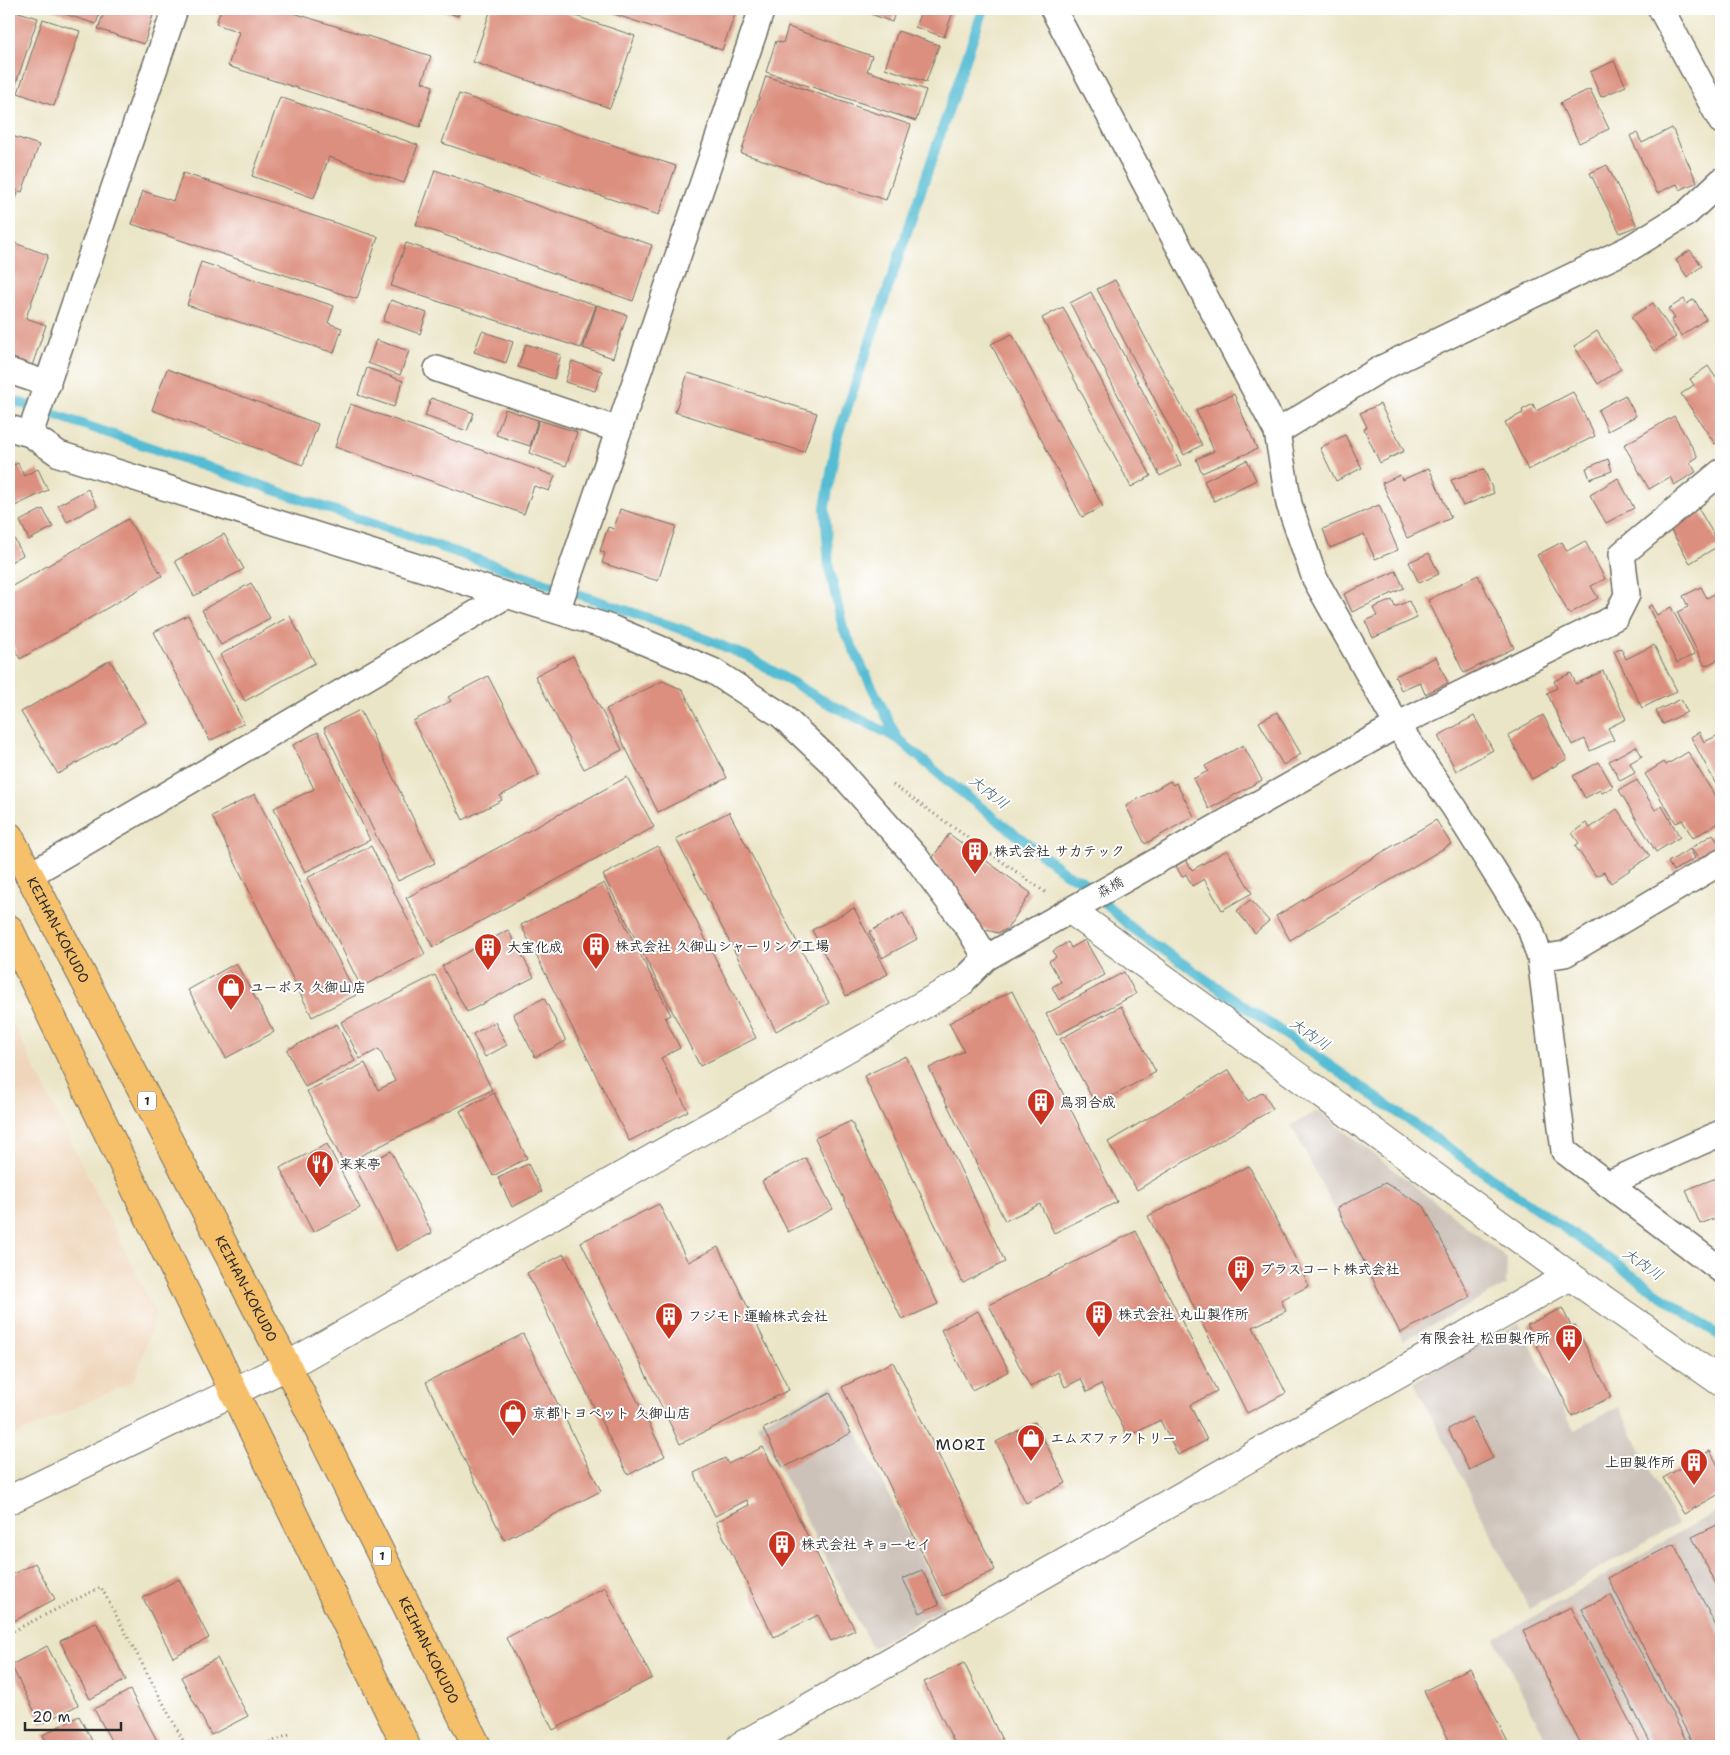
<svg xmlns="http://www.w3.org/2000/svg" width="1730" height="1755" viewBox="0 0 1730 1755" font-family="'Shantell Sans','Klee One',sans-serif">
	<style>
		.built { fill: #efd6bb }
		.industrial { fill: #cdc2b9 }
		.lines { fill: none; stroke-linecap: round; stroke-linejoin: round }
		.stream { stroke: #55bcd3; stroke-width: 10 }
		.building { fill: #dc8f7e }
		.minor-casing { stroke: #6e6c62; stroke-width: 28 }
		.tertiary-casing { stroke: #6e6c62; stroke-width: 30 }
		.trunk-casing { stroke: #6e6c62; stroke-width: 30 }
		.path { stroke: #6e6c62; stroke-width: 3; stroke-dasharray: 1 4; stroke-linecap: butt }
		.minor { stroke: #fff; stroke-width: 25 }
		.tertiary { stroke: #fff; stroke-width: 28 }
		.trunk { stroke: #f6c06b; stroke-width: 28 }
		.labels { text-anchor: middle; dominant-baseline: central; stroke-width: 4; stroke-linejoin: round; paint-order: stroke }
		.shield { fill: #fff; stroke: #6b6b6b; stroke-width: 1 }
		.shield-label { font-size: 12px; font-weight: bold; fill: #2b2b2b }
		.poi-label { font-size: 14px; font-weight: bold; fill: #2b2b2b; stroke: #fff; text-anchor: start }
		.street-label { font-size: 14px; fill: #2b2b2b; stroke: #fff }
		.water-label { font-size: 15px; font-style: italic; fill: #3a5e66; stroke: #fff }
		.quarter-label { font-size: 16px; letter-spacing: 1px; fill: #2b2b2b; stroke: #fff }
	</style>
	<rect width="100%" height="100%" fill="#fff"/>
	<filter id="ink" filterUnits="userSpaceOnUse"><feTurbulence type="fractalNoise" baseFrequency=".02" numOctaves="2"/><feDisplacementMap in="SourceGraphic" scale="10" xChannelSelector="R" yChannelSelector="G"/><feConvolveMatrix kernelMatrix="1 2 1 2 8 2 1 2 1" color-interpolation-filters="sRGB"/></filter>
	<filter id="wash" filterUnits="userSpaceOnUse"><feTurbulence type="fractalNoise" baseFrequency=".0096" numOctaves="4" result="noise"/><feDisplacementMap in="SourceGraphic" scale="20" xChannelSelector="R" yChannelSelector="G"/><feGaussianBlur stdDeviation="1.12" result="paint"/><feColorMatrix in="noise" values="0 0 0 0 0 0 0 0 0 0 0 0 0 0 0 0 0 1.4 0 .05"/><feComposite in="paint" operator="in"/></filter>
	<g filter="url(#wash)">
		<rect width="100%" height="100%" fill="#ebe5c7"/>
		<path class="built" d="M9,1016l147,298 -21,66 -126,58z"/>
		<path class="industrial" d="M1318,1111l189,147 -1,27 -103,56 -112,-216z
			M1519,1323l55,107 45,-23 58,117 -148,85 -115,-227z
			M833,1385l112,221 -73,42 -115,-224z
			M1720,1509l1,237h-172l-54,-107z"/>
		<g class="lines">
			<path class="stream" d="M9,399l680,233 60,25 73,43 75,38 49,42 122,95 12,4 49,47 592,411
				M897,738l-54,-110 -14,-60 -4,-61 12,-69 146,-429"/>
		</g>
		<g id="blocks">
			<path class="building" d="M9,9l29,9 -25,74 -4,-1z
				M49,9h52l-5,15z
				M105,9h50l-11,35 -46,-15z
				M221,9h60l150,47 -9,26 11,4 -13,41 -192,-61 11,-34 -23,-8z
				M436,9h24l-2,7z
				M491,9h63l81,27 -25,72 -137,-46z
				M599,9h138l-15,41z
				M872,9h24l-4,13 -21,-8z
				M922,9h32l-10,28 -29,-10z
				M43,19l37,12 -26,75 -36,-13z
				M788,27l84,29 -5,15 59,19 -10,31 -150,-49 10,-31 7,2z
				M898,31l41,14 -13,37 -41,-14z
				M1614,61l12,25 -25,11 -11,-25z
				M766,76l145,49 -25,75 -145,-47z
				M1590,89l19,40 -30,14 -19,-40z
				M459,94l217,72 -17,49 -217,-72z
				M280,97l138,48 -14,38 -75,-26 -15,41 -62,-22z
				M1672,128l25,54 -17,8 -3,-6 -20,9 -27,-57 7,-3 5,10z
				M9,135l30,10 -17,47 -13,-5z
				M1607,165l30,61 -17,7 -30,-60z
				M435,170l217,75 -19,56 -217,-76z
				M183,173l195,64 -21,62 -225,-75 11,-33 30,10z
				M9,189l9,4 -9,26z
				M9,241l39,14 -22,63 20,7 -14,41 -23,-8z
				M406,243l190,62 -15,43 -190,-62z
				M1690,250l12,16 -15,11 -11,-17z
				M201,262l133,44 -6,17 14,5 -8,25 -147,-48z
				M1115,280l87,165 -18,10 -87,-166z
				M1091,292l90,173 -21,11 -90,-173z
				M1684,299l3,5 7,-5 12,20 -25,17 -10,-16 4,-2 -7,-9z
				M391,300l36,13 -7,21 -37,-13z
				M1653,303l23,34 -22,14 -23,-34z
				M597,305l30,10 -14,43 -30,-10z
				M1063,307l88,169 -20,11 -89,-169z
				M482,331l31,11 -7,21 -32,-11z
				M1597,331l24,38 -23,15 -24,-38z
				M1012,334l91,173 -21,10 -91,-173z
				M376,340l33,11 -9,24 -32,-12z
				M526,344l35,11 -7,24 -36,-12z
				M572,361l30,10 -7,20 -30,-9z
				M1708,366l10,15 3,-3v61l-6,5 -34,-50 13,-9 -4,-6z
				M367,368l36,13 -9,26 -36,-12z
				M167,369l151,55 -15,41 -151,-55z
				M688,373l129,40 -13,39 -129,-40z
				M1573,392l22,44 -67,34 -23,-48 18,-9 -1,-3 11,-6 3,7z
				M1234,394l23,55 -55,24 -6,-14 18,-8 -18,-41z
				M1625,395l11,21 -28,15 -10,-21z
				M431,398l43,15 -7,18 -42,-15z
				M350,404l205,72 -6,15 -15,-5 -10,28 -189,-67z
				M1380,404l24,47 -24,12 -16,-34 3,-2 -7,-14z
				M505,409l33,11 -8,26 -34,-11z
				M1674,416l24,41 -8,5 6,10 -22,13 -4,-8 -21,12 -25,-44z
				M539,420l38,12 -11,34 -37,-13z
				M1345,435l17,33 -26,13 -16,-33z
				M1608,459l4,12 -22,8 -4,-11z
				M1247,460l9,20 -42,21 -10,-20z
				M18,463l6,13 14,-7 10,21 -37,18 -2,-5v-36z
				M1429,468l22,50 -44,20 -25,-55 18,-8 2,5z
				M1484,469l10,24 -31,13 -12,-26z
				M1618,478l16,30 -28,15 -16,-28z
				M88,489l9,17 -30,16 -9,-17z
				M1379,505l19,45 -23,9 -11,-25 -34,14 -7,-19z
				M1698,508l22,37 -30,18 -22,-38z
				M43,509l10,18 -24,13 -9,-19z
				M620,509l56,17 -18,55 -56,-18 3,-10 -5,-2 8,-24 6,2z
				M128,519l34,57 -142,83 -11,-21v-50z
				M9,529l14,26 -14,8z
				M224,534l20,35 -50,27 -19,-35z
				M1585,541l20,38 -14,7 7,12 -29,16 -32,-59 25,-13 5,9z
				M1429,553l10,21 -20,9 -10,-21z
				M1396,571l8,17 -52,24 -8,-18z
				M1478,575l36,73 -50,25 -36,-73z
				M251,583l19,35 -49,27 -19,-35z
				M1701,587l6,11 14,-8v68l-16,8 -28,-54 11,-5 -5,-11z
				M1392,600l3,7 14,-6 8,17 -44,20 -8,-17 12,-5 -4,-8z
				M1651,605l6,10 14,-8 24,47 -18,9 -29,-56z
				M188,615l56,108 -34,18 -56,-109z
				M290,616l25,47 -70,38 -25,-46z
				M1654,645l23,46 -35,17 -28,-57 7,-3 5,11z
				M573,656l49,94 -38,19 -49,-93z
				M1436,657l12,26 -23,11 -5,-12 -19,8 -6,-14z
				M110,660l36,62 -88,52 -37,-62z
				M1603,671l23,48 -18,9 6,12 -24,11 -5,-12 -13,6 -25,-52 10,-5 -3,-7 17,-8 5,11z
				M488,676l51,99 -39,21 2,4 -39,20 -50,-99 38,-20 -3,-4z
				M663,681l20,9 44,88 -69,34 -52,-103z
				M1681,699l6,13 -24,12 -7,-13z
				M360,710l75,153 -37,18 -74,-153z
				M1277,712l24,42 -18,11 -24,-43z
				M1543,715l24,44 -35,20 -24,-44z
				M1474,716l19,34 -37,21 -18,-35z
				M318,732l52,108 -65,32 -31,-64 40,-19 -21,-44z
				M1699,732l5,10 17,-8v60l-30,-57z
				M1243,745l19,35 -53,29 -16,-30 15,-8 -3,-5z
				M1636,746l6,10 -12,7 5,10 -15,8 -11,-20z
				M1688,752l33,54v15l-28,17 -11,-18 -6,3 -31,-49 19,-12 2,3z
				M1599,762l14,25 -11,6 -2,-3 -15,8 -12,-22z
				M627,777l27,50 -221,120 -27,-49z
				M1637,780l18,30 7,-4 18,31 -24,15 -37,-62z
				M1170,781l3,4 3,-2 18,33 -49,28 -19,-38z
				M255,794l101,201 -44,22 -100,-201z
				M1617,809l33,47 -39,27 -7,-11 -8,4 -21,-30 4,-3 -7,-10 14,-10 4,5z
				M729,812l100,191 -53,28 -100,-192z
				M1436,820l15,24 -161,96 -14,-24z
				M949,834l82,59 -24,36 -9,4 -23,-6 -42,-70z
				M1713,834l8,13 -22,13 -8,-12z
				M371,846l54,108 -64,33 -54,-109z
				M658,846l98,192 -56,28 -97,-191z
				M1690,849l5,9 -22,13 -5,-9z
				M1227,850l25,43 -30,17 -18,-31 -12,7 -6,-12 -4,3 -6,-11 10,-6 6,10z
				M604,883l67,132 -6,3 15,30 -19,10 27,53 -59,30 -108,-216z
				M1250,900l19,21 -14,12 -18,-22z
				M854,908l34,66 -42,22 -34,-66z
				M903,913l14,26 -35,19 -13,-26z
				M508,930l26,47 -67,35 -25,-46z
				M1085,940l20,35 -46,25 -7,-13 9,-5 -12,-21 7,-4 -3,-6 15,-9 3,6z
				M236,963l38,69 -48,26 -38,-68z
				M1124,972l12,22 -79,41 -11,-21z
				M435,975l57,115 -148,74 -37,-73 58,-28 13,27 17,-9 -16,-32 -19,10 -19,-37z
				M1012,991l105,211 -63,31 -14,-29 -35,17 -76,-153 35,-17 -15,-28z
				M544,998l22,43 -31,16 -22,-43z
				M1121,1006l35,66 -60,33 -36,-66z
				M495,1022l12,23 -22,12 -12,-23z
				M337,1024l18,37 -50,26 -18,-37z
				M906,1056l99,206 -42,21 -99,-207z
				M1229,1070l19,31 15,-9 10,17 -136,81 -29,-48z
				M494,1093l33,65 -34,18 -33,-65z
				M851,1121l87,183 -36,16 -87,-182z
				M327,1144l33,64 -47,24 -33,-64z
				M391,1151l41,82 -35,18 -41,-82z
				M806,1158l27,51 -45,23 -26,-51z
				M528,1164l14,28 -30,15 -14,-29z
				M1249,1166l60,120 -28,14 5,11 -33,16 33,66 -39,20 -99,-197z
				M1721,1176v40l-21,8 -14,-34z
				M1385,1183l39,23 46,91 -70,36 -63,-125z
				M659,1204l29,58 30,-15 71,143 -109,54 -99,-202z
				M1136,1231l81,160 -27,14 17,35 -29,15 -18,-35 -32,17 -27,-53 -14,8 -6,-13 -16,8 -7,-15 -28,15 -41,-82z
				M564,1254l101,202 -37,19 -101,-202z
				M1562,1308l9,18 4,-1 36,72 -39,19 -45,-91z
				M978,1311l31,60 -37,19 -31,-60z
				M523,1334l78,157 -97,49 -78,-158z
				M893,1362l102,208 -52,26 -101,-209z
				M830,1393l21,40 -68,35 -20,-39z
				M1472,1417l21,41 -24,12 -21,-41z
				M1035,1422l31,61 -40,20 -30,-61z
				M763,1447l92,183 -24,11 -13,-26 -44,22 -58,-115 33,-17 -2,-5 -32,16 -21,-43 31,-15 3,6z
				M1710,1451l11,20v22l-37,21 -21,-36z
				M1721,1523v71l-29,-57z
				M1674,1544l47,92v110h-27l-86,-168z
				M35,1563l20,36 -43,23 -3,-6v-40z
				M922,1570l17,34 -19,9 -17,-34z
				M179,1579l30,59 -36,19 -30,-59z
				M605,1587l47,91 -99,52 -47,-92z
				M1611,1595l78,151h-37l-70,-137z
				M1571,1607l71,139h-60l-59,-115z
				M96,1622l30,58 -36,19 -30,-58z
				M47,1646l31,59 -37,19 -30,-59z
				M217,1658l31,58 -37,19 -30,-58z
				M964,1663l41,83h-49l-32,-64z
				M1470,1668l40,78h-58l-28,-55z
				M130,1690l30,56h-46l-20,-37z
				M79,1716l16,30h-46l-6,-11z"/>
		</g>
	</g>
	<g filter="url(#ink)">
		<use href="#blocks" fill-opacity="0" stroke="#6e6c62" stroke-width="1"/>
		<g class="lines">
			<g class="minor-casing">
				<path id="minor" d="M1053,9l224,423
					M1661,9l60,112
					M1721,181l-34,32 -57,35 -248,120 -105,64 12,72 26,75 82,146 57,82 76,121 10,30 24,193 157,119
					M437,369l182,61
					M9,371l39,13
					M9,428l21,6 29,20 552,174 102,43 68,44 52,49 82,92 54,73 17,29 -26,26
					M30,434l145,-425
					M557,611l205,-602
					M28,876l479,-281
					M986,958l411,-233 219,-108 11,-22 -5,-41 99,-82
					M1540,958l25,-4 156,-92
					M1607,1184l114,-51"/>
			</g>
			<g class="tertiary-casing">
				<path id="tertiary" d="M1072,911l498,365 151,106
					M9,1500l278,-134 673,-382
					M741,1746l829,-470"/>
			</g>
			<g class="trunk-casing">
				<g id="trunk">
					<path id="s1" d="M9,836l278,530 190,380"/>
					<path d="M9,929l397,817"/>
				</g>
			</g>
			<path class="path" d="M893,785l152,107
				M9,1633l92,-46 85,159
				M260,1746l29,-11"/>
			<use href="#minor" class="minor"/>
			<use href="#tertiary" class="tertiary"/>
			<use href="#trunk" class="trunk"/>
		</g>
	</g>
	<defs>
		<g id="building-pin" transform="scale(1.4375)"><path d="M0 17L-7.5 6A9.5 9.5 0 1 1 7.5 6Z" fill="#c8321e" stroke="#fff"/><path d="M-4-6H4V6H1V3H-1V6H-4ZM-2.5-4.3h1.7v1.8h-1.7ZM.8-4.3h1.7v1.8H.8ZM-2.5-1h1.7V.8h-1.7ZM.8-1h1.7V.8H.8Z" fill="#fff"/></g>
		<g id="shop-pin" transform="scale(1.4375)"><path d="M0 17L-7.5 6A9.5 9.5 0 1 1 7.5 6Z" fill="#c8321e" stroke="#fff"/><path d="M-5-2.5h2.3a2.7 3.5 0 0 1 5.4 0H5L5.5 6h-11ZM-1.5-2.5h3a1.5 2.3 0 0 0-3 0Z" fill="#fff"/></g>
		<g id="restaurant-pin" transform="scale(1.4375)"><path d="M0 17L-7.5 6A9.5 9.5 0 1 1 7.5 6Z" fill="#c8321e" stroke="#fff"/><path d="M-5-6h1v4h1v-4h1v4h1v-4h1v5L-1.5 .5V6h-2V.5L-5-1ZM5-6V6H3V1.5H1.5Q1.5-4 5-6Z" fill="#fff"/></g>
	</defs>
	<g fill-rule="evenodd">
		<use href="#building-pin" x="975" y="851"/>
		<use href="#building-pin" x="596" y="946"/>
		<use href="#building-pin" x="488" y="947"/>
		<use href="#shop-pin" x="231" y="987"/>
		<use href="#building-pin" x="1041" y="1102"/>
		<use href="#restaurant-pin" x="320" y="1164"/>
		<use href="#building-pin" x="1241" y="1269"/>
		<use href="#building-pin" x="1099" y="1314"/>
		<use href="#building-pin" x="669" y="1316"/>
		<use href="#building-pin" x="1569" y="1338"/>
		<use href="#shop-pin" x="513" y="1413"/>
		<use href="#shop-pin" x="1031" y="1438"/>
		<use href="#building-pin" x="1694" y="1462"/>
		<use href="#building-pin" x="782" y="1544"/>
	</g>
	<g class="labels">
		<g class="shield">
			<rect x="138" y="1091.5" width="18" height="19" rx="4"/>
			<rect x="373" y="1546.5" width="18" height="19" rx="4"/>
		</g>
		<g class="shield-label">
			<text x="147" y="1101">1</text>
			<text x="382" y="1556">1</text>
		</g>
		<g class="poi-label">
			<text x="994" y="851">株式会社 サカテック</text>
			<text x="615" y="946">株式会社 久御山シャーリング工場</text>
			<text x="507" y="947">大宝化成</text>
			<text x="250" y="987">ユーポス 久御山店</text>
			<text x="1060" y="1102">鳥羽合成</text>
			<text x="339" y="1164">来来亭</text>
			<text x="1260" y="1269">プラスコート株式会社</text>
			<text x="1118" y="1314">株式会社 丸山製作所</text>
			<text x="688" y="1316">フジモト運輸株式会社</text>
			<text x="1550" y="1338" text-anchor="end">有限会社 松田製作所</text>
			<text x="532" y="1413">京都トヨペット 久御山店</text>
			<text x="1050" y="1438">エムズファクトリー</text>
			<text x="1675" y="1462" text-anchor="end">上田製作所</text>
			<text x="801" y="1544">株式会社 キョーセイ</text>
		</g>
		<g class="street-label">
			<text transform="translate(1110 887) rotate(-29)">森橋</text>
			<text stroke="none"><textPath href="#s1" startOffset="106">KEIHAN-KOKUDO</textPath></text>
			<text stroke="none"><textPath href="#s1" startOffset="511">KEIHAN-KOKUDO</textPath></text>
			<text stroke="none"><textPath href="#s1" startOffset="916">KEIHAN-KOKUDO</textPath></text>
		</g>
		<g class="water-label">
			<text transform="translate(989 792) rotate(39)">大内川</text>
			<text transform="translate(1310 1034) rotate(35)">大内川</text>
			<text transform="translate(1643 1264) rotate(35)">大内川</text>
		</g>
		<g class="quarter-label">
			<text x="961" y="1444">MORI</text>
		</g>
	</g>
	<rect width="1730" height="1755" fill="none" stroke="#fff" stroke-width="30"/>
	<path d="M25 1722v8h96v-8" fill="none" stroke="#2b2b2b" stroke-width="2.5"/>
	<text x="32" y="1722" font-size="15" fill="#2b2b2b" stroke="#ffffff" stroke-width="4" paint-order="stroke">20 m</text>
</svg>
